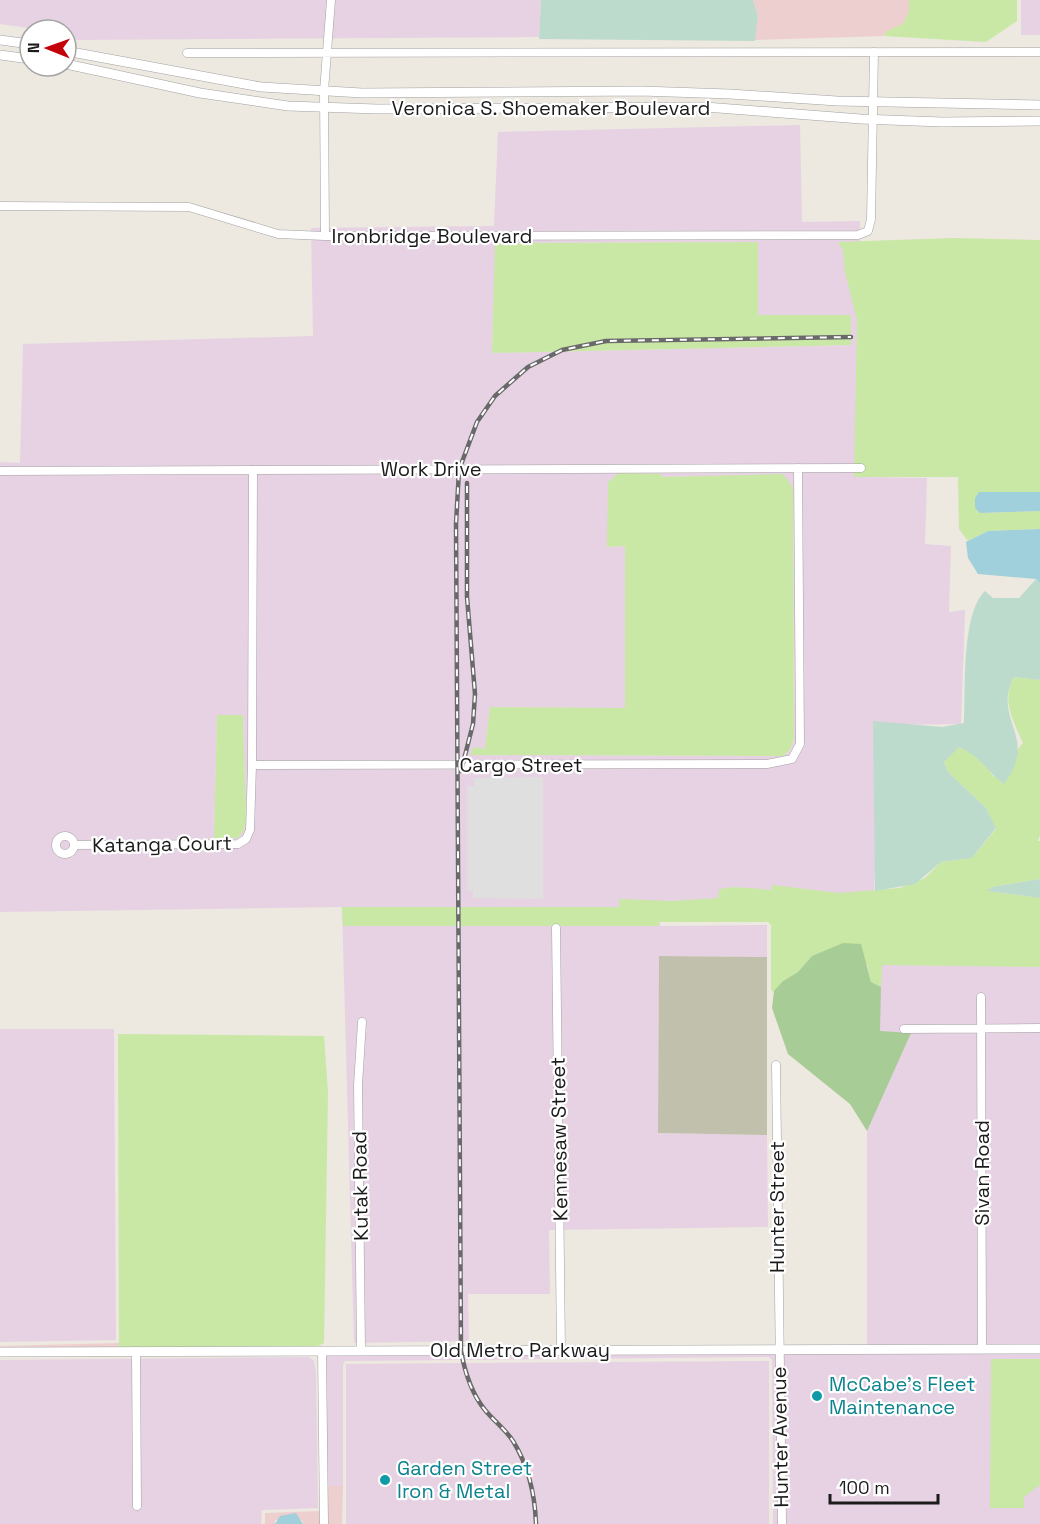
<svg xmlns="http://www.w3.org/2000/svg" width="1040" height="1524" viewBox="0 0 1040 1524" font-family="'Space Grotesk',sans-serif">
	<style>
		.commercial { fill: #eecfcf }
		.industrial { fill: #e6d2e3; fill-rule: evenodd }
		.construction { fill: #c1c0ac }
		.grass { fill: #c9e8a5 }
		.forest { fill: #a7cc95 }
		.wetland { fill: #bddbcc }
		.parking { fill: #dfdfdf }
		.water { fill: #a0d0db }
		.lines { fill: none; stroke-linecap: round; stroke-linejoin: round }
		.minor-casing { stroke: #a2a2a2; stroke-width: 9 }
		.tertiary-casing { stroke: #a2a2a2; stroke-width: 10 }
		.minor { stroke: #fff; stroke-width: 8 }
		.tertiary { stroke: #fff; stroke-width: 9 }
		.rail-casing { stroke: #696969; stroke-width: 4.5 }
		.rail { stroke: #fff; stroke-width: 2; stroke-dasharray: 7; stroke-linecap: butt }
		.culture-dot { fill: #0f9aa8; stroke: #fff; stroke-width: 2 }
		.labels { text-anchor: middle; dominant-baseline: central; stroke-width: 4.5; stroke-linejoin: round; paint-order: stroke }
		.street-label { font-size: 20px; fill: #1b1b1b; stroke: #fff }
		.culture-label { font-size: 20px; fill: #0d838f; stroke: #fff; text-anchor: start }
	</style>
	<rect width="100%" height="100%" fill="#ede8e0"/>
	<path class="commercial" d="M753,0h156v11l-6,14 -16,6 -3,5 -126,4h-3l3,-24z
		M119,1343v5h-119v-2z
		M326,1486h17l-1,38h-39l-1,-4h-27v4h-10v-11l56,-2z"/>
	<path class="industrial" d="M0,0h541l-2,37 -468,3 -5,-2v-8h-23l-43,-6z
		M1021,0h19v35h-19z
		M800,125l2,97 58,-1v256l67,1 -2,66 26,2 -2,66 16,-2 -4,114 -81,1 -6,172 -214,4v25l107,-1v32l-108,-1 -1,177 109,2 1,92 -219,3 1,64h-82l1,47 -115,2 -12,-436 -342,5v-450l20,1 3,-119 290,-8 -2,-108 183,-2 4,-94zM758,242v73h92l1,30 -359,8 4,-110zM781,475l12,14 1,250 -4,12 -7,5 -312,-1 3,-8 11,3 5,-43 135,1v-162l-17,1 54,-70zM217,715l26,1 3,101 -2,13 -30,8zM343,907h316l-316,19z
		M882,965l158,1v558h-267l-1,-164 -3,-3 -424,4 -2,3v122h-18l-7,-132 549,-8v-217l8,-19 2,-143z
		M0,1029h114l2,311 -116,2z
		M309,1357l5,4 2,11 2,136 -56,2 -1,14h-261v-164z
		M769,1361v163h-423v-160z"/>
	<path class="construction" d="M659,956l108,1v178l-109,-2z"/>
	<path class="grass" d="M909,0h108v21l-31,21 -102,-6 3,-5 16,-7 6,-13z
		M953,238l87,2v252l-17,1 -43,20 60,-2v18l-52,2 -20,10 -9,-12 -1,-52h-104l3,-157 -12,-48 -2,-22 -5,-8z
		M758,242v73h93v30l-359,8 3,-110z
		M619,473l41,1 3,3 119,-3 6,6 5,9 1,250 -4,11 -7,6 -313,-1 4,-8 11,2 5,-42 135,1v-162l-18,1 1,-65z
		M1014,677l26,3v155l-2,6h2v38l-47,8 -5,4 52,7v69l-158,-2 -1,22 -10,-5 -4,-18 -55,-8 -14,16 -15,9 -9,11 -3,-2v-65l-3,-3h-109v4h-316l-1,-19h277v-8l53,2 46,-3 1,-9 16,-2 37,3v-5l67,8 61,-5 25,-10 16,-16 31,-4 24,-29 -10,-21 -38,-36 -4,-10 14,-16 18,8 18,23 29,-34c-10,-23 -22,-42 -9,-66z
		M217,715h26l3,102 -2,13 -6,8h-24z
		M118,1034l206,2 4,56 -4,251 -6,3 -199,2z
		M991,1359h49v126l-16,12v11h-34z"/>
	<path class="forest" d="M843,943l18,1 10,38 10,5 -1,44 31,2 -44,98 -17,-27 -62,-50 -16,-46 2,-17 9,-10 15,-9 14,-16z"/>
	<path class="wetland" d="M541,0h212l5,16 -3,25 -216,-2z
		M1036,579l4,4v97l-26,-3c-23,43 26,59 -10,107 -19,-14 -22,-27 -45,-37l-15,15 4,10 38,36 10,20 -24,30 -31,4 -26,22 -40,7 -2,-170 69,6 22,-4c2,-33 -3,-109 21,-132l8,7h26z
		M1040,879v19l-53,-7 6,-4z"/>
	<path class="parking" d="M543,777v122l-70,-1v-7h-6v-105h7v-8z"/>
	<path class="water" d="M979,492h61v19l-60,2 -5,-5v-10z
		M1040,529v54l-4,-4 -58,-5 -10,-16 -2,-16 22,-11z
		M296,1513l7,11h-28l5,-8z"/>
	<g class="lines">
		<g class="minor-casing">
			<path id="minor" d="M187,53l853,-1
				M0,206l189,1 89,27 47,2 533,-1 10,-4 3,-12 3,-167
				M325,236l-1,-145 7,-91
				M253,470l-1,295 515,-1 25,-5 8,-15 -2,-276
				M0,471l861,-3
				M56 845a9 9 0 1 1 18 0a9 9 0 1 1-18 0Z
				M74,845l164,-1 8,-5 4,-9 2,-65
				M556,928l5,422
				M981,997l1,352
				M904,1029l136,-1
				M776,1065l6,459
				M361,1350l-3,-265 4,-63
				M136,1351l1,155
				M322,1351l2,173"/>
		</g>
		<g class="tertiary-casing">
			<path id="tertiary" d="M0,40l30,4
				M66,51l195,36 101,6 279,-2 89,3 107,7 203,4
				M0,55l30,4
				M66,64l134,29 88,13 89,3 328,-2 156,12 81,3 98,-1
				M0,1352l1040,-3"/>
		</g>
		<use href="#minor" class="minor"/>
		<use href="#tertiary" class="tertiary"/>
		<g class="rail-casing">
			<path id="rail" d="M461,771l12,-47 2,-30 -8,-97v-114
				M536,1524c-1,-30 -7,-57 -23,-83 -8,-12 -19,-20 -28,-31 -14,-17 -20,-37 -24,-59l-5,-827 3,-54 18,-48 18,-26 33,-29 34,-17 44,-9 245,-4"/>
		</g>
		<use href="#rail" class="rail"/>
	</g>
	<g class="culture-dot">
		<circle cx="817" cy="1396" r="6"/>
		<circle cx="385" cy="1480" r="6"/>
	</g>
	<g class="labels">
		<g class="street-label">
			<text x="551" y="108">Veronica S. Shoemaker Boulevard</text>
			<text x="432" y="236">Ironbridge Boulevard</text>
			<text x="431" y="469">Work Drive</text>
			<text x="521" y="765">Cargo Street</text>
			<text transform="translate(162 844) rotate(-1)">Katanga Court</text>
			<text transform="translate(559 1139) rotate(-91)">Kennesaw Street</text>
			<text transform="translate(982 1173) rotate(-90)">Sivan Road</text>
			<text transform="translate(360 1186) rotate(-91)">Kutak Road</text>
			<text transform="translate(777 1207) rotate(-90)">Hunter Street</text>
			<text x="520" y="1350">Old Metro Parkway</text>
			<text transform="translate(780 1437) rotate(-91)">Hunter Avenue</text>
		</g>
		<g class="culture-label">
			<text x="829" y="1384">McCabe's Fleet<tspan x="829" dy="23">Maintenance</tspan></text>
			<text x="397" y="1468">Garden Street<tspan x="397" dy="23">Iron &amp; Metal</tspan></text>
		</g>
	</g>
	<g transform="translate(48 48) rotate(271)"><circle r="28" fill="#ffffff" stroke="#a4a4a4" stroke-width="1.5"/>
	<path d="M0-4.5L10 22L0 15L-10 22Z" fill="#c4020a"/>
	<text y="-9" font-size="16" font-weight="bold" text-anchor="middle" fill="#1b1b1b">N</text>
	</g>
	<path d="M830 1494v9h108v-9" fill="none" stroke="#1b1b1b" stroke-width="3"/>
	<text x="839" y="1494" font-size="18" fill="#1b1b1b" stroke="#ffffff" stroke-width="4.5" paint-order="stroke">100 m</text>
</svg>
